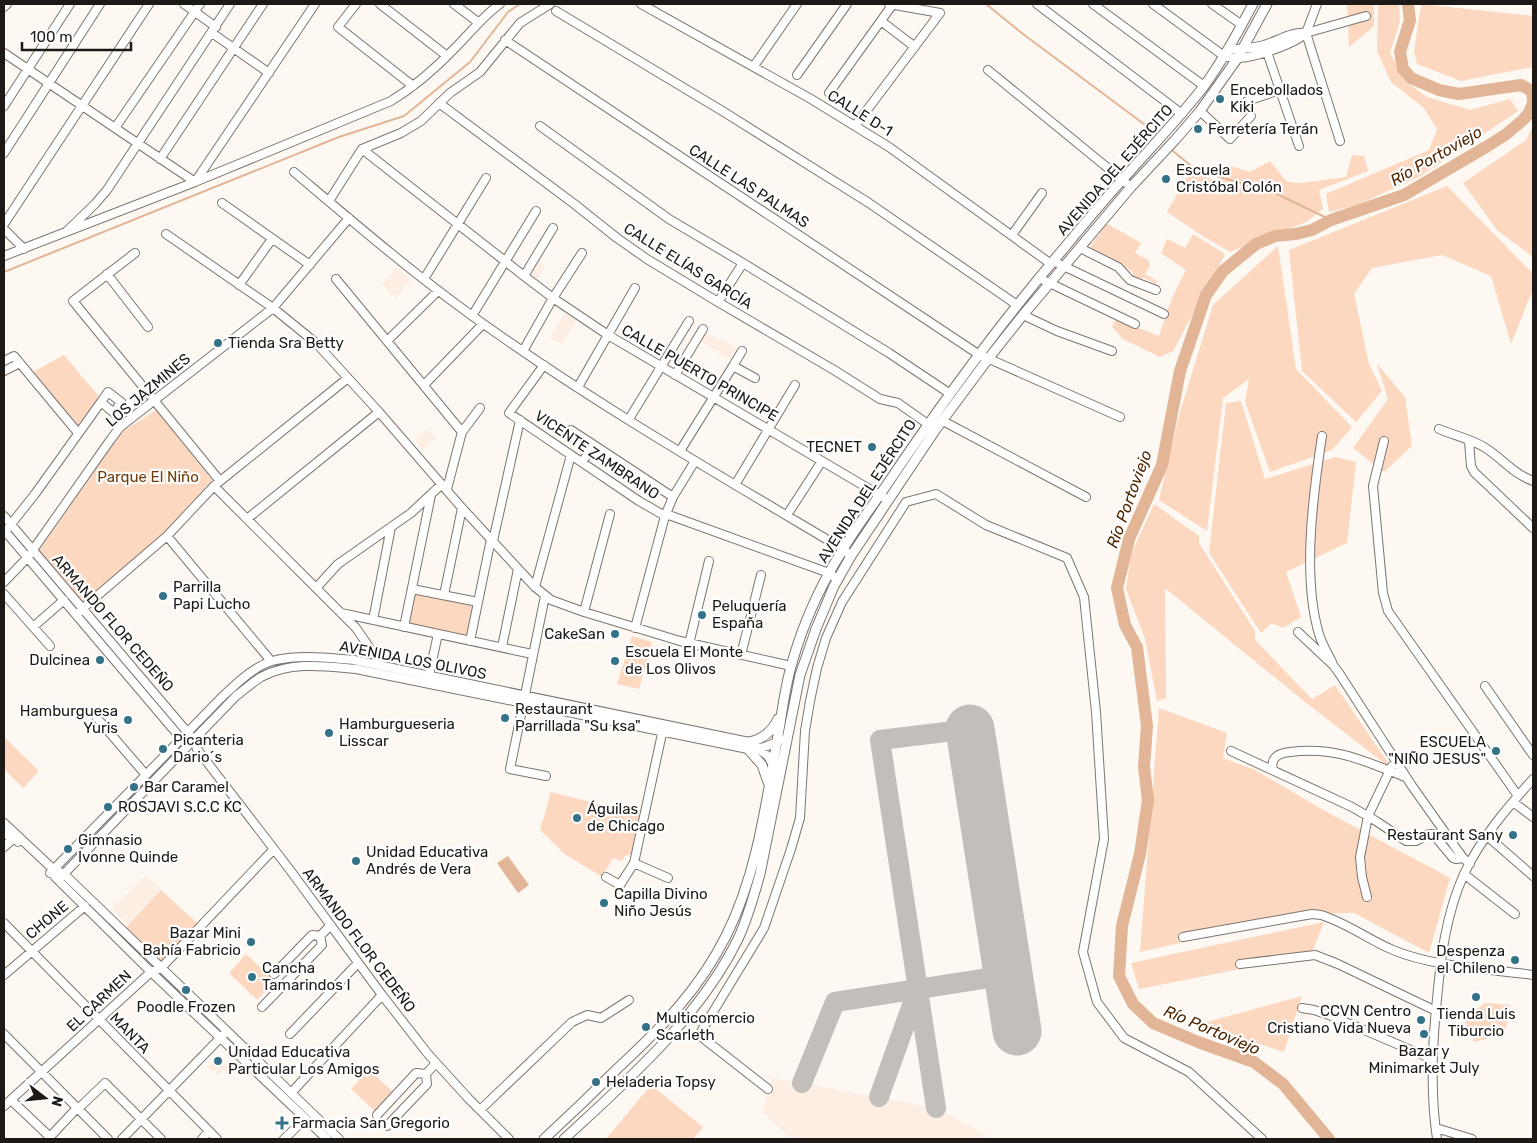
<svg xmlns="http://www.w3.org/2000/svg" width="1537" height="1143" viewBox="0 0 1537 1143" font-family="Rubik,sans-serif">
	<style>
		.built { fill: #fdeee4 }
		.green { fill: #fbd8bf }
		.water { fill: #e1b596 }
		.lines { fill: none; stroke-linecap: round; stroke-linejoin: round }
		.stream { stroke: #e1b596; stroke-width: 2 }
		.river { stroke: #e1b596; stroke-width: 12 }
		.taxiway { stroke: #c2beba; stroke-width: 20 }
		.runway { stroke: #c2beba; stroke-width: 49 }
		.minor-casing { stroke: #7c7570; stroke-width: 10 }
		.major-casing { stroke: #7c7570; stroke-width: 11 }
		.minor { stroke: #fff; stroke-width: 8 }
		.major { stroke: #fff; stroke-width: 9 }
		.poi-dot { fill: #347287; stroke: #fff; stroke-width: 2 }
		.labels { text-anchor: middle; dominant-baseline: central; stroke-width: 4.5; stroke-linejoin: round; paint-order: stroke }
		.poi-label { font-size: 15px; fill: #1c1917; stroke: #fff; text-anchor: start }
		.street-label { font-size: 15px; fill: #1c1917; stroke: #fff }
		.park-label { font-size: 15px; fill: #713b05; stroke: #fff }
		.water-label { font-size: 16px; font-style: italic; fill: #502701; stroke: #fff }
	</style>
	<rect width="100%" height="100%" fill="#fef8f3"/>
	<path class="built" d="M538,261l7,5 -7,13 -8,-6z
		M396,267l15,13 -16,18 -13,-13z
		M565,313l11,7 -14,25 -12,-8z
		M701,332l7,1 10,7v-1l13,5v3l5,2 -6,10 -12,-5 1,-3 -12,-5v-1l-10,-6z
		M427,429l9,9 -13,12 -8,-9z
		M146,875l15,15 -34,34 -15,-15z
		M219,1056l9,10 -9,9 -4,-5 -3,2 -5,-5z
		M772,1078l30,5 134,25 50,26 -2,5h-196l1,-2 -27,-25z"/>
	<path class="green" d="M1347,4h27v22l-25,21z
		M1378,4h21l1,17 -10,32 15,28 22,16 43,13 40,-11 8,12 -99,66 -62,28 -28,7 -3,-18 103,-44 8,-21 -13,-21 -33,-26 -14,-31z
		M1421,4l112,12v51l-72,14 -44,-17 -3,-13z
		M1533,126v131l-36,-27 -34,-47 63,-43z
		M1352,155l12,1 4,15 -49,19 4,19 -17,13 -76,30 -29,-17 -34,-23 23,-40 27,9 13,-15 20,6 20,-11 17,21 14,1 45,-6z
		M1447,186l86,88v15l-22,55 -20,-68 -49,-21 -70,13 -18,26 15,70 13,27 -26,31 -54,-51 -13,-121z
		M1106,223l35,20 -6,10 13,7 2,6 -5,8 12,7 -1,3 -11,-6h-3l-3,3 -6,-6v-3l-43,-24 7,-12h2l1,-2 -1,-1z
		M1193,234l32,20 -52,97 -13,6 -37,-18 -11,-12 4,-8 43,17 13,-38 14,-28 -25,-17 6,-14 18,9z
		M1278,246l18,123 56,58 -20,23 -62,22 -25,-70 4,-23 -26,19 -16,133 -48,-31 21,-88 33,-107z
		M64,355l36,43 -22,31 -45,-57z
		M1377,364l28,33 7,49 -28,26 -31,-24 35,-49z
		M1241,401l24,78 70,-22 21,5 -9,81 -61,29 15,45 -18,11 -11,-5 -11,10 -52,-80 17,-150z
		M156,410l56,70 -49,53 -79,70 -45,-52 74,-108 9,-11z
		M1154,504l45,32v7l56,88v9l57,59 23,-14 58,85 -88,-68 -140,-114 1,110 -9,3 -12,-62 -19,-50 5,-35z
		M414,593l60,11 -7,33 -59,-13z
		M84,617l96,112 -1,1h-1l-95,-112z
		M632,636l20,6 -13,47 -22,-5z
		M1159,708l68,25 -4,25 32,12 70,41 125,67 -21,75 -75,-40 -48,1 -166,38z
		M4,737l35,34 -16,17 -19,-19z
		M551,792l62,16 27,4 -9,42 -6,2 -3,5 -9,-3 -11,19 -36,-22 -26,-25z
		M161,890l38,35 -39,37 -34,-35z
		M1324,922l-13,33 -172,34 -8,-26z
		M246,954l29,27 -18,19 -28,-27z
		M1302,996l-18,56 -85,-28z
		M1485,1003l25,2 -5,29 -31,8 -10,-24z
		M369,1070l25,23 -18,19 -25,-23z
		M651,1085l52,42 -10,12h-87z"/>
	<path class="water" d="M508,856l21,29 -11,8 -21,-30z"/>
	<g class="lines">
		<path class="stream" d="M986,4l37,30 133,99
			M1173,151l23,19 79,23 56,27
			M4,272l335,-135 65,-21 66,-54 38,-50 12,-8"/>
		<path class="river" d="M1408,4l2,16 -10,32 3,17 8,9 28,12 20,4 62,-9 11,6 1,10
			M1329,1139l-46,-55 -29,-22 -56,-20 -45,-19 -20,-19 -14,-28 3,-50 18,-72 8,-54 -4,-33 3,-41 -10,-79 -12,-22 -8,-37 12,-49 33,-74 18,-94 26,-76 17,-24 33,-27 19,-8 21,-2 16,-4 19,-10 73,-25 82,-48 19,-12 18,-15 6,-7 4,-10"/>
		<path class="taxiway" d="M802,1083l33,-81 173,-27
			M879,1097l38,-106
			M936,1108l-56,-368 90,-11"/>
		<path class="runway" d="M970,729l47,302"/>
		<g class="minor-casing">
			<path id="minor" d="M184,4l32,23
				M356,4l-18,23 75,59
				M380,4l67,52
				M454,4l25,19
				M641,4l170,95 78,48 162,117
				M1037,4l145,110
				M1093,4l111,82
				M1153,4l71,52c4,1 8,2 12,2 16,1 59,-14 70,-25
				M1212,4l30,21
				M1317,4l-11,29 34,108
				M4,7l3,-3
				M556,11l168,101 145,91 148,102
				M881,21l34,26
				M212,33l57,40
				M505,40l473,314 142,63
				M1229,49c12,1 23,-1 35,-4 14,-4 28,-14 42,-12l60,-17
				M1266,49l33,97
				M4,53l191,129 120,-178
				M754,66l43,-62
				M988,70l143,117
				M797,75l50,-71
				M829,93l64,-89
				M1247,101l33,-11
				M439,103l134,100 44,35 30,21 71,43 116,68 46,29 18,4 34,24
				M4,106l66,-102
				M1200,111l30,28 21,-23
				M540,126l129,93 74,44 146,90 60,40
				M855,126l85,-113 -51,-9
				M115,128l85,-124
				M362,149l162,127 29,22 55,37 280,165
				M4,153l96,-149
				M160,159l103,-155
				M294,172c58,49 116,99 177,143 119,86 246,159 372,234l8,7
				M329,201l33,-52 39,-16 20,-12 29,-28 30,-21 40,-49 30,-19
				M222,203l88,62
				M4,224l145,-220
				M4,229l20,20
				M67,231l28,-27 12,-14 123,-186
				M166,234l107,74 43,35 63,69 83,96 73,79 16,13 33,12 96,29 111,25
				M1012,235l30,-42
				M1080,248l38,19 12,13 26,10
				M135,253l-62,48 147,180
				M4,256l191,-74 196,-81c23,-14 46,-34 65,-54 14,-14 27,-31 44,-43
				M1053,261l111,53
				M107,274l41,53
				M524,276l29,-48
				M1039,278l96,46
				M336,279l126,153
				M424,279l62,-101
				M239,285l33,-46
				M718,302l25,-39
				M1023,315l34,16 55,20
				M472,316l64,-105
				M387,341l51,-50
				M523,351l30,-53 29,-45
				M4,361l10,-5 64,77
				M544,365l-35,48 130,88 26,15 1,-2 163,59 9,7
				M733,366l9,-15
				M4,371l16,-8
				M675,375l28,-46
				M424,385l59,-61
				M578,387l57,-99
				M629,419l60,-98
				M943,421l143,76
				M1439,429c14,6 32,10 45,18 18,11 28,26 49,34
				M571,430l23,15
				M1322,436c-9,59 -20,141 -3,198 3,10 8,19 13,28
				M1384,441l-11,45 10,107 5,18 130,185
				M1469,441l2,25 3,6 59,56
				M680,451l53,-85 22,12
				M582,462l12,-17 79,52
				M735,485l60,-100
				M214,486l142,142 26,38
				M447,489l15,-57 18,-24
				M787,515l35,-54
				M4,516l190,224 3,9 93,121 92,125 46,59 40,44 41,41
				M247,519l132,-107
				M8,528l27,-34 66,-92 13,11 7,-11 -13,-10 -7,10
				M4,530l180,212
				M167,536l104,125
				M4,582l24,-25 83,-118 9,-12 153,-119 76,-90
				M535,587l36,-132
				M316,588l22,-24 73,-51 31,-29
				M412,589l66,13
				M4,594l46,52
				M444,595l18,-87
				M545,596l-35,173 36,7
				M584,612l26,-98
				M341,613l191,41
				M76,614l91,-78 47,-50 134,-108
				M373,620l18,-93
				M33,627l31,-27
				M404,627l27,-132
				M635,628l30,-112 8,-19 22,-36
				M1298,632l35,33 6,8 73,113 51,72 7,6
				M470,641l21,-102 2,2 27,-121
				M689,644l20,-83
				M502,647l16,-78
				M741,655l20,-80
				M429,675l9,-41
				M1485,686l48,69
				M97,718l49,57
				M1231,751l121,56 24,14 30,20h10l13,-7h4l20,24 3,1 7,-1
				M1273,770c-3,-12 5,-17 17,-18 45,-6 75,9 115,25
				M1513,802l20,15
				M4,823l49,46 11,5 275,265
				M4,834l10,4 4,4
				M1487,836l46,40
				M4,847l10,-9
				M634,863l29,-134
				M50,873l172,-176c14,-13 31,-30 50,-36 27,-7 55,-3 82,-1l395,82 19,14 5,9
				M1464,874l51,40
				M55,877l96,95 176,167
				M606,877l14,8 14,-22 34,15
				M58,880l178,-184c8,-6 17,-14 25,-19 30,-16 63,-11 95,-8l392,80c12,0 22,-2 33,-10
				M1367,897l-5,-20 -2,-20 3,-15 5,-26 24,-50
				M4,923l213,216
				M1183,937l129,-23 9,1c26,8 48,25 72,35 40,17 97,19 140,25
				M1240,964l75,-9 23,9 98,47
				M274,974l38,-39 8,1
				M4,975l81,-69
				M262,1007l60,-62 -2,-9 10,-10
				M1302,1008l12,2 15,5 103,44
				M4,1034l104,105
				M290,1034l68,-71
				M768,1089l-69,-54 65,-107 27,-79 9,-31 5,-87 5,-30 7,-33 9,-30 16,-36 64,-100 30,-8 50,31 81,33 17,39 12,115 8,127 -21,113 14,50 27,36 65,34 73,67
				M291,1093l91,-98
				M11,1100l39,37
				M4,1106l147,-134 10,-4 112,-118
				M480,1110l92,-88 15,-7 14,3 28,-18
				M377,1115l39,-42 10,1
				M387,1126l40,-42 -1,-10 10,-11
				M1436,1128l36,11
				M48,1139l29,-31 1,1 27,-26 56,56
				M122,1139l101,-104
				M202,1139l7,-8
				M284,1139l21,-20
				M1437,1139c-7,-47 -5,-93 0,-140 4,-43 9,-85 27,-125 17,-36 43,-66 69,-95"/>
		</g>
		<g class="major-casing">
			<path id="major" d="M749,742c14,-3 23,-10 29,-23
				M748,749l14,16 6,17
				M544,1139c25,-23 50,-47 74,-71 44,-41 81,-78 108,-132 33,-66 41,-141 54,-212 3,-20 6,-41 12,-61 11,-39 28,-77 50,-112 14,-24 31,-46 46,-68 55,-82 113,-161 177,-236 19,-23 38,-46 58,-68 27,-31 56,-60 81,-93 19,-26 34,-54 49,-82
				M564,1139c63,-58 136,-122 174,-200 10,-21 16,-44 22,-65l40,-199 16,-46 18,-43 17,-30 85,-127 52,-70 35,-44 108,-128 44,-47 25,-29 37,-52 30,-55"/>
		</g>
		<use href="#minor" class="minor"/>
		<use href="#major" class="major"/>
	</g>
	<g class="poi-dot">
		<circle cx="1220" cy="99" r="5"/>
		<circle cx="1198" cy="129" r="5"/>
		<circle cx="1166" cy="179" r="5"/>
		<circle cx="218" cy="343" r="5"/>
		<circle cx="872" cy="447" r="5"/>
		<circle cx="163" cy="596" r="5"/>
		<circle cx="702" cy="615" r="5"/>
		<circle cx="615" cy="634" r="5"/>
		<circle cx="100" cy="660" r="5"/>
		<circle cx="615" cy="661" r="5"/>
		<circle cx="505" cy="718" r="5"/>
		<circle cx="128" cy="720" r="5"/>
		<circle cx="329" cy="733" r="5"/>
		<circle cx="163" cy="749" r="5"/>
		<circle cx="1496" cy="751" r="5"/>
		<circle cx="134" cy="787" r="5"/>
		<circle cx="108" cy="807" r="5"/>
		<circle cx="577" cy="818" r="5"/>
		<circle cx="1513" cy="835" r="5"/>
		<circle cx="68" cy="849" r="5"/>
		<circle cx="356" cy="861" r="5"/>
		<circle cx="604" cy="903" r="5"/>
		<circle cx="251" cy="942" r="5"/>
		<circle cx="1515" cy="960" r="5"/>
		<circle cx="252" cy="977" r="5"/>
		<circle cx="186" cy="990" r="5"/>
		<circle cx="1476" cy="997" r="5"/>
		<circle cx="1421" cy="1020" r="5"/>
		<circle cx="646" cy="1027" r="5"/>
		<circle cx="1424" cy="1034" r="5"/>
		<circle cx="218" cy="1061" r="5"/>
		<circle cx="596" cy="1082" r="5"/>
		<path d="M279.5 1115.5h5v5h5v5h-5v5h-5v-5h-5v-5h5z"/>
	</g>
	<g class="labels">
		<g class="poi-label">
			<text x="1230" y="90">Encebollados<tspan x="1230" dy="17">Kiki</tspan></text>
			<text x="1208" y="129">Ferretería Terán</text>
			<text x="1176" y="170">Escuela<tspan x="1176" dy="17">Cristóbal Colón</tspan></text>
			<text x="228" y="343">Tienda Sra Betty</text>
			<text x="862" y="447" text-anchor="end">TECNET</text>
			<text x="173" y="587">Parrilla<tspan x="173" dy="17">Papi Lucho</tspan></text>
			<text x="712" y="606">Peluquería<tspan x="712" dy="17">España</tspan></text>
			<text x="605" y="634" text-anchor="end">CakeSan</text>
			<text x="625" y="652">Escuela El Monte<tspan x="625" dy="17">de Los Olivos</tspan></text>
			<text x="90" y="660" text-anchor="end">Dulcinea</text>
			<text x="515" y="709">Restaurant<tspan x="515" dy="17">Parrillada "Su ksa"</tspan></text>
			<text x="118" y="711" text-anchor="end">Hamburguesa<tspan x="118" dy="17">Yuris</tspan></text>
			<text x="339" y="724">Hamburgueseria<tspan x="339" dy="17">Lisscar</tspan></text>
			<text x="173" y="740">Picanteria<tspan x="173" dy="17">Dario´s</tspan></text>
			<text x="1486" y="742" text-anchor="end">ESCUELA<tspan x="1486" dy="17">"NIÑO JESUS"</tspan></text>
			<text x="144" y="787">Bar Caramel</text>
			<text x="118" y="807">ROSJAVI S.C.C KC</text>
			<text x="587" y="809">Águilas<tspan x="587" dy="17">de Chicago</tspan></text>
			<text x="1503" y="835" text-anchor="end">Restaurant Sany</text>
			<text x="78" y="840">Gimnasio<tspan x="78" dy="17">Ivonne Quinde</tspan></text>
			<text x="366" y="852">Unidad Educativa<tspan x="366" dy="17">Andrés de Vera</tspan></text>
			<text x="614" y="894">Capilla Divino<tspan x="614" dy="17">Niño Jesús</tspan></text>
			<text x="241" y="933" text-anchor="end">Bazar Mini<tspan x="241" dy="17">Bahía Fabricio</tspan></text>
			<text x="1505" y="951" text-anchor="end">Despenza<tspan x="1505" dy="17">el Chileno</tspan></text>
			<text x="262" y="968">Cancha<tspan x="262" dy="17">Tamarindos I</tspan></text>
			<text x="186" y="1007" text-anchor="middle">Poodle Frozen</text>
			<text x="1411" y="1011" text-anchor="end">CCVN Centro<tspan x="1411" dy="17">Cristiano Vida Nueva</tspan></text>
			<text x="1476" y="1014" text-anchor="middle">Tienda Luis<tspan x="1476" dy="17">Tiburcio</tspan></text>
			<text x="656" y="1018">Multicomercio<tspan x="656" dy="17">Scarleth</tspan></text>
			<text x="1424" y="1051" text-anchor="middle">Bazar y<tspan x="1424" dy="17">Minimarket July</tspan></text>
			<text x="228" y="1052">Unidad Educativa<tspan x="228" dy="17">Particular Los Amigos</tspan></text>
			<text x="606" y="1082">Heladeria Topsy</text>
			<text x="292" y="1123">Farmacia San Gregorio</text>
		</g>
		<g class="street-label">
			<text transform="translate(860 113) rotate(32)">CALLE D-1</text>
			<text transform="translate(1115 170) rotate(-49)">AVENIDA DEL EJÉRCITO</text>
			<text transform="translate(749 186) rotate(33)">CALLE LAS PALMAS</text>
			<text transform="translate(688 266) rotate(32)">CALLE ELÍAS GARCÍA</text>
			<text transform="translate(700 373) rotate(30)">CALLE PUERTO PRINCIPE</text>
			<text transform="translate(148 390) rotate(-40)">LOS JAZMINES</text>
			<text transform="translate(597 455) rotate(34)">VICENTE ZAMBRANO</text>
			<text transform="translate(867 491) rotate(-57)">AVENIDA DEL EJÉRCITO</text>
			<text transform="translate(113 623) rotate(49)">ARMANDO FLOR CEDEÑO</text>
			<text transform="translate(413 660) rotate(11)">AVENIDA LOS OLIVOS</text>
			<text transform="translate(47 920) rotate(-40)">CHONE</text>
			<text transform="translate(359 940) rotate(53)">ARMANDO FLOR CEDEÑO</text>
			<text transform="translate(99 1001) rotate(-43)">EL CARMEN</text>
			<text transform="translate(130 1033) rotate(46)">MANTA</text>
		</g>
		<g class="park-label">
			<text x="148" y="477">Parque El Niño</text>
		</g>
		<g class="water-label">
			<text transform="translate(1436 156) rotate(-30)">Río Portoviejo</text>
			<text transform="translate(1129 499) rotate(-70)">Río Portoviejo</text>
			<text transform="translate(1212 1030) rotate(23)">Río Portoviejo</text>
		</g>
	</g>
	<rect width="1537" height="1143" fill="none" stroke="#1c1917" stroke-width="10"/>
	<g transform="translate(45 1098) rotate(106)" stroke="#ffffff" stroke-width="4" paint-order="stroke">
	<path d="M0-4L9 19L0 12L-9 19Z" fill="#1c1917"/>
	<text y="-8" font-size="14" font-weight="bold" text-anchor="middle" fill="#1c1917">N</text>
	</g>
	<path d="M22 42v8h109v-8" fill="none" stroke="#1c1917" stroke-width="2.5"/>
	<text x="30" y="42" font-size="15" fill="#1c1917" stroke="#ffffff" stroke-width="4" paint-order="stroke">100 m</text>
</svg>
